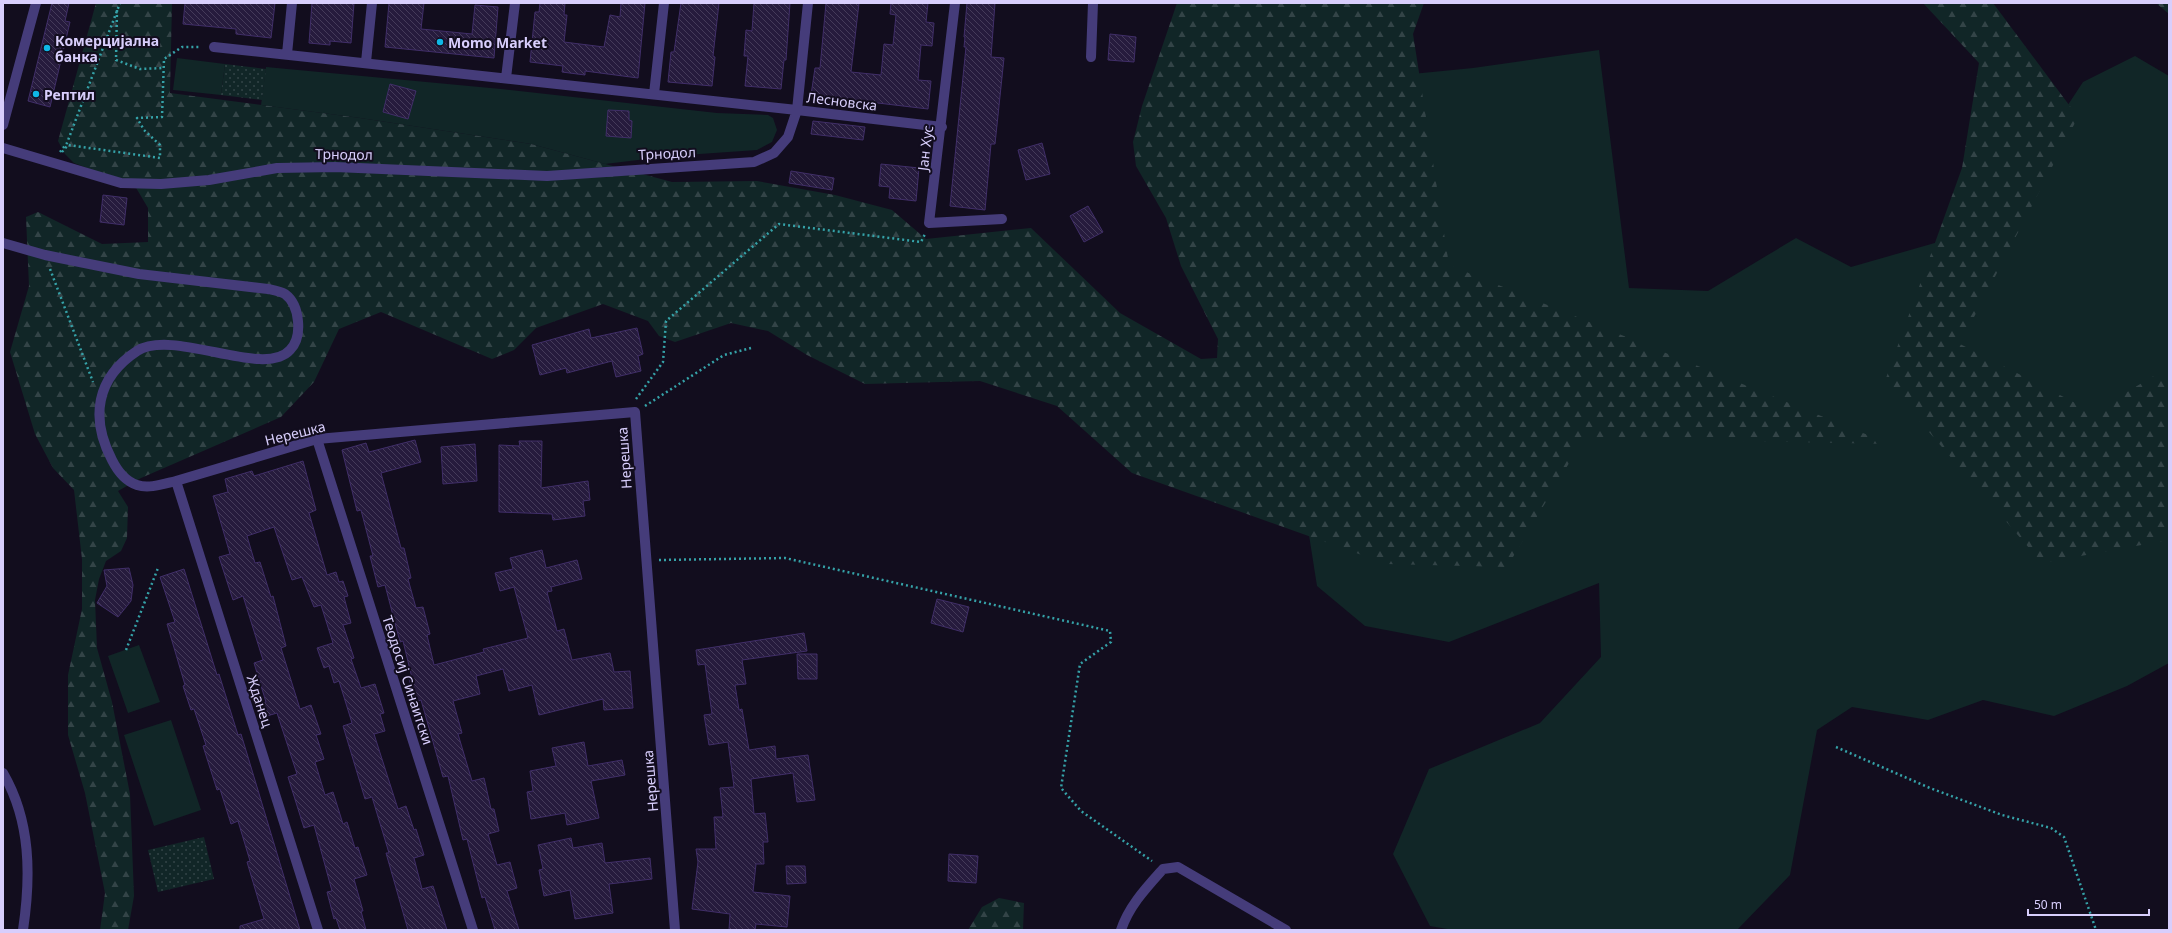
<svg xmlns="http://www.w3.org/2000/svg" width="2172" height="933" viewBox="0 0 2172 933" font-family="'Noto Sans',sans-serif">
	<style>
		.grass { fill: #112627 }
		.forest { fill: url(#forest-firs) }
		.park { fill: url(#park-dots) }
		.building { fill: url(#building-back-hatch); stroke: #402e68 }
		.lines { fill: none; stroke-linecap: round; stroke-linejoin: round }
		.path { stroke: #35a2a8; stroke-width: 2.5; stroke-dasharray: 2 3; stroke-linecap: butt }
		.street { stroke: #453c7a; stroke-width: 10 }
		.poi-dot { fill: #0fb7e6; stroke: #120d1e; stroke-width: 1.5 }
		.labels { text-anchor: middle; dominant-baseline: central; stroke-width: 4; stroke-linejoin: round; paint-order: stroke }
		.poi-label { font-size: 14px; font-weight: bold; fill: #d8cefc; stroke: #120d1e; text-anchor: start }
		.street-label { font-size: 14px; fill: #d8cefc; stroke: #120d1e }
	</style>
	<defs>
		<pattern id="forest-firs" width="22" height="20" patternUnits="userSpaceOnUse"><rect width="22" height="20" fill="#112627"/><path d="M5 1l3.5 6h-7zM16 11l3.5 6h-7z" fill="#334447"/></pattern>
		<pattern id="park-dots" width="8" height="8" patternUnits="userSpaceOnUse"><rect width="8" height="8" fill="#112627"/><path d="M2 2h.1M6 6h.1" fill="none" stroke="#334447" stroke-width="1.8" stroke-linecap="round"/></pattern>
		<pattern id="building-back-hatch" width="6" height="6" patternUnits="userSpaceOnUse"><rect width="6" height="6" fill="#261b3d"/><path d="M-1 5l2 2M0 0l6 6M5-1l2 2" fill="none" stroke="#453b5a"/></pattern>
	</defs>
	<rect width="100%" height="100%" fill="#120d1e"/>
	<path class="grass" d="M1599,50l30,238 79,3 88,-53 55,29 136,-39 96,-146 52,-26 34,20v587l-42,23 -73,30 -71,-16 -55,20 -76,-13 -35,23 -27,145 -53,55h-284l-23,-4 -37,-72 36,-85 111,-46 61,-66 -2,-74 -150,59 -84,-16 -48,-40 -23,-146 37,-358 142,-14z
		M177,58l48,6 -4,31 -48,-5z
		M266,67l235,22 216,24 51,2 5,3 4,12 -5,12 -15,8 -86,6 -66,8 -74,-20 -171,-26 -99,-13z
		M139,645l21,57 -32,11 -20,-57z
		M171,720l30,90 -47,16 -30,-91z"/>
	<path class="forest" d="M96,3h76l-2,90 190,25 171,26 141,38 85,-1 78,14 57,15 34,29 105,-11 89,85 81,46 16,-1 1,-19 -37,-73 -15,-48 -30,-52 -3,-24 9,-36 35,-103h247l-11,31 36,231 441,179 -306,-6 -77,129 -120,-3 -255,-91 -75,-67 -77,-25 -115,3 -58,-29 -39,-24 -37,-8 -56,19 -16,-6 -11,-15 -45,-17 -67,24 -22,22 -22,9 -111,-47 -42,17 -25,53 -33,35 -140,61 -23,13 10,16 -1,31 -6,13 -15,10 -7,18 -4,21 2,48 15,54 18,92 4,102 -6,34h-28l5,-37 -20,-100 -17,-58v-60l14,-66v-50l-8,-69 -21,-22 -18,-34 -25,-82 19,-66 -3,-69 12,-5 64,32 46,-2v-34l-13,-22 -61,-23 -9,-9 -7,-13z
		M1923,3h70l85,114 -118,227 133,68 76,-45v173l-127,23 -157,-182 77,-213 17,-105z
		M2156,3h13v11z
		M999,898l25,5 -1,27h-55l14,-23z"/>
	<path class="park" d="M225,64l41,5 -4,31 -41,-5z
		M204,837l10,42 -56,13 -10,-42z"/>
	<path class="building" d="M52,3h17l-4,18 5,1 -20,85 -22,-6z
		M185,3h90l-4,35 -35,-4v-5l-53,-5z
		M312,3h42l-3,40 -21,-2v4l-21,-2z
		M389,3h35l-3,26 51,5 3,-29 23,2 -4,51 -109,-11z
		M540,3h25l-1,12h3l-3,27 40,5 6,-32 10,2 1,-14h24l-7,75 -53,-7v4l-23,-3 1,-6 -33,-4 5,-50h4z
		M681,3h38l-6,53 2,1 -3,29 -44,-4 3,-30h3z
		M754,3h36l-4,57h-2l-3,29 -36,-3 3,-30h-4l2,-26 6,1z
		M826,3h33l-8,69 30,3 3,-31 9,1 3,-30 -6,-1 1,-11h37l-2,19 8,1 -2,23 -11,-1 -3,35 13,1 -3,28 -117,-14 4,-27h5z
		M967,3h28l-4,54 13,1 -9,86h-4l-6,66 -35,-4 16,-159h-2l1,-10h-1z
		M1110,34l26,3 -2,25 -26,-2z
		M390,84l26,7 -8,28 -25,-7z
		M608,110l21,1v9l3,1 -1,17 -25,-2z
		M813,121l52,6 -2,13 -52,-6z
		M1042,143l8,31 -24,6 -8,-30z
		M881,164l38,4 -3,33 -27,-3 1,-11 -11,-1z
		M791,171l43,7 -2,12 -43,-7z
		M103,195l24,3 -3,27 -24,-3z
		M1088,206l15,26 -19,10 -14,-26z
		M637,328l6,26 -5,2 3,15 -25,6 -4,-16 -45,12 -1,-5 -26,7 -8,-30 57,-16 2,9z
		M415,440l6,22 -40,11 20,75h3l7,30 -3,1 8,29 7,-1 7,27 -3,1 7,30 50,-13 -1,-3 45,-11 -14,-51 -14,4 -5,-18 18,-4 -3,-11 32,-8 4,18 31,-8 5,19 -31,8 1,4 -5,1 10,39 7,-2 8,31 38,-7 4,19 16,-1 3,37 -29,2 -1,-11 -64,16 -7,-30 -23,6 -6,-22 -27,7 4,18 -27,7 9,32 -4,1 14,47 12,-3 7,31h3l5,22 -11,3 9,31 13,-3 7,26 -10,3 12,39h-24l-10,-33 -3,1 -15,-59 -4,1 -15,-64 -5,1 -22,-77 -5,2 -7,-23 3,-1 -9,-37 -3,1 -15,-57 -7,2 -8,-31h3l-12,-46 -4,1 -15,-61 24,-7 3,9z
		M519,441h23l-1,47 47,-7 2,19 -7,1 2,15 -32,4 -1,-6 -53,-2v-67l21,1z
		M475,444l2,37 -34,3 -2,-37z
		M303,461l13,49 -7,3 18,62 9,-3 3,10 4,-1 5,15 -4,1 7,26 -8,2 11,33 -3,1 10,29 14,-4 9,29 -4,1 5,17 -11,3 24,75 8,-3 8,24 2,-1 8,26 -10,3 8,31 11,-3 14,44h-39l-22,-77h3l-17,-56 -7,2 -22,-73 9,-3 -13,-42 -5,2 -5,-17 -5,2 -7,-20 16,-5 -12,-38 -7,2 -12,-30 -10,3 -18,-53 -27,9 8,27 5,-1 11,35 2,-1 13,50 -5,2 19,61 11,-4 10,29 -5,1 8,24 -9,3 10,33 8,-3 10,32 4,-2 8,26 3,-1 9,28 -13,4 9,32h-2l5,19h-26l-4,-12 -2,1 -7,-27 5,-1 -18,-66 -10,3 -16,-51 9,-3 -20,-61 -10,3 -4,-13 3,-1 -12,-39 9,-3 -20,-64 -10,4 -14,-43 11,-3 -17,-58 15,-4 -3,-13 27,-8 2,5z
		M129,568l4,17 -2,16 -13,16 -21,-14 10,-17 -3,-16z
		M184,569l33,106 2,-1 19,61 3,-1 7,23 52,173h-60v-4l24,-7 -17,-57 3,-1 -12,-40 -7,3 -11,-35 -3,1 -14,-44 3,-1 -12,-36 -3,1 -8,-24 2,-1 -18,-61 8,-2 -15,-45z
		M937,599l32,8 -6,25 -32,-9z
		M804,633l3,18 -65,9 4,24 -11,1 4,25 3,-1 7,41 26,-4 1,13 32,-4 7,45 -18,2 -4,-29 -42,6 3,35 11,-1 3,29h-5l1,22h-8l-3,28 37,4 -3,31 -31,-3 -1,6h-26l1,-16 -38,-5 6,-47 -2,-13h20l-2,-32h9l-3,-29 14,-1 -6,-45 -19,3 -5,-30 8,-1 -7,-50 -7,1 -2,-15z
		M797,654h20v25h-19z
		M584,742l4,24 34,-6 3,15 -34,6 8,37 -32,7 -2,-12 -34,6 -4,-27 6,-1 -3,-20 26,-5 -4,-18z
		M571,838l2,10 29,-5 3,20 45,-5 2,21 -43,5 4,29 -38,6 -5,-29 -26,6 -5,-26 4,-1 -5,-24z
		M949,854l29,2 -2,27 -28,-2z
		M786,866h19l1,17 -19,1z"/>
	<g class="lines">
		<path class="path" d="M117,10l-1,50 24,9 24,-1
			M60,152l7,-9 53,-140
			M62,152l6,-7 92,13v-13l-16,-15 -7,-12 25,-1 2,-58 18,-12h19
			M50,269l43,113
			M636,399l27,-37 3,-41 113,-97 142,18 4,-8
			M645,406l79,-51 27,-7
			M659,560l126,-2 325,73 1,11 -31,22 -19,124 20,23 71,50
			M126,650l32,-82
			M1836,747l94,41 72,27 49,13 13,9 32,93"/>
		<path class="street" d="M808,3l-11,107 145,17
			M955,3l-26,220 73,-4
			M287,54l5,-51
			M1091,57l2,-54
			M366,62l6,-59
			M506,78l9,-75
			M654,94l10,-91
			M3,125l33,-122
			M3,148l118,35 40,1 48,-4 68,-12 58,-1 212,9 207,-14 20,-9 14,-16 9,-27 -583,-63
			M3,243l42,12 94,19 129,15c5,1 12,2 17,5 15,11 18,43 5,56 -26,29 -116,-22 -153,1 -41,27 -47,67 -25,109 5,10 13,21 25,25 12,4 26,-1 39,-4l141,-42 318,-27 40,518
			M317,439l156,491
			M176,481l142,449
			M3,773c28,48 28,103 20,157
			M1121,930c8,-24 25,-42 42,-61l15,-2 108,63"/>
	</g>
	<g class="poi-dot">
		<circle cx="440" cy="42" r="4"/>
		<circle cx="47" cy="48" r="4"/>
		<circle cx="36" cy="94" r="4"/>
	</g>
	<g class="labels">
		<g class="poi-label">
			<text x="55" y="40">Комерцијална<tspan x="55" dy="16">банка</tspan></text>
			<text x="448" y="42">Momo Market</text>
			<text x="44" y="94">Рептил</text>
		</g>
		<g class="street-label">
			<text transform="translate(842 101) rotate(7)">Лесновска</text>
			<text transform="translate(925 148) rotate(-83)">Јан Хус</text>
			<text transform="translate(667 153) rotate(-3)">Трнодол</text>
			<text transform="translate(344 154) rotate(1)">Трнодол</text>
			<text transform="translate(295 433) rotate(-14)">Нерешка</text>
			<text transform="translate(624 458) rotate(-94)">Нерешка</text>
			<text transform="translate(408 680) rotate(72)">Теодосиј Синаитски</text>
			<text transform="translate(260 701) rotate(72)">Жданец</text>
			<text transform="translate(650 781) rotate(-95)">Нерешка</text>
		</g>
	</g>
	<rect width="2172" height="933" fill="none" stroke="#d8cefc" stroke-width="8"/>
	<path d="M2028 909v6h121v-6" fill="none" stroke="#d8cefc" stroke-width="2"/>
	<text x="2034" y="909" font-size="12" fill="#d8cefc" stroke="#120d1e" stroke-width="3" paint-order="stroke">50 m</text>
</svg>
